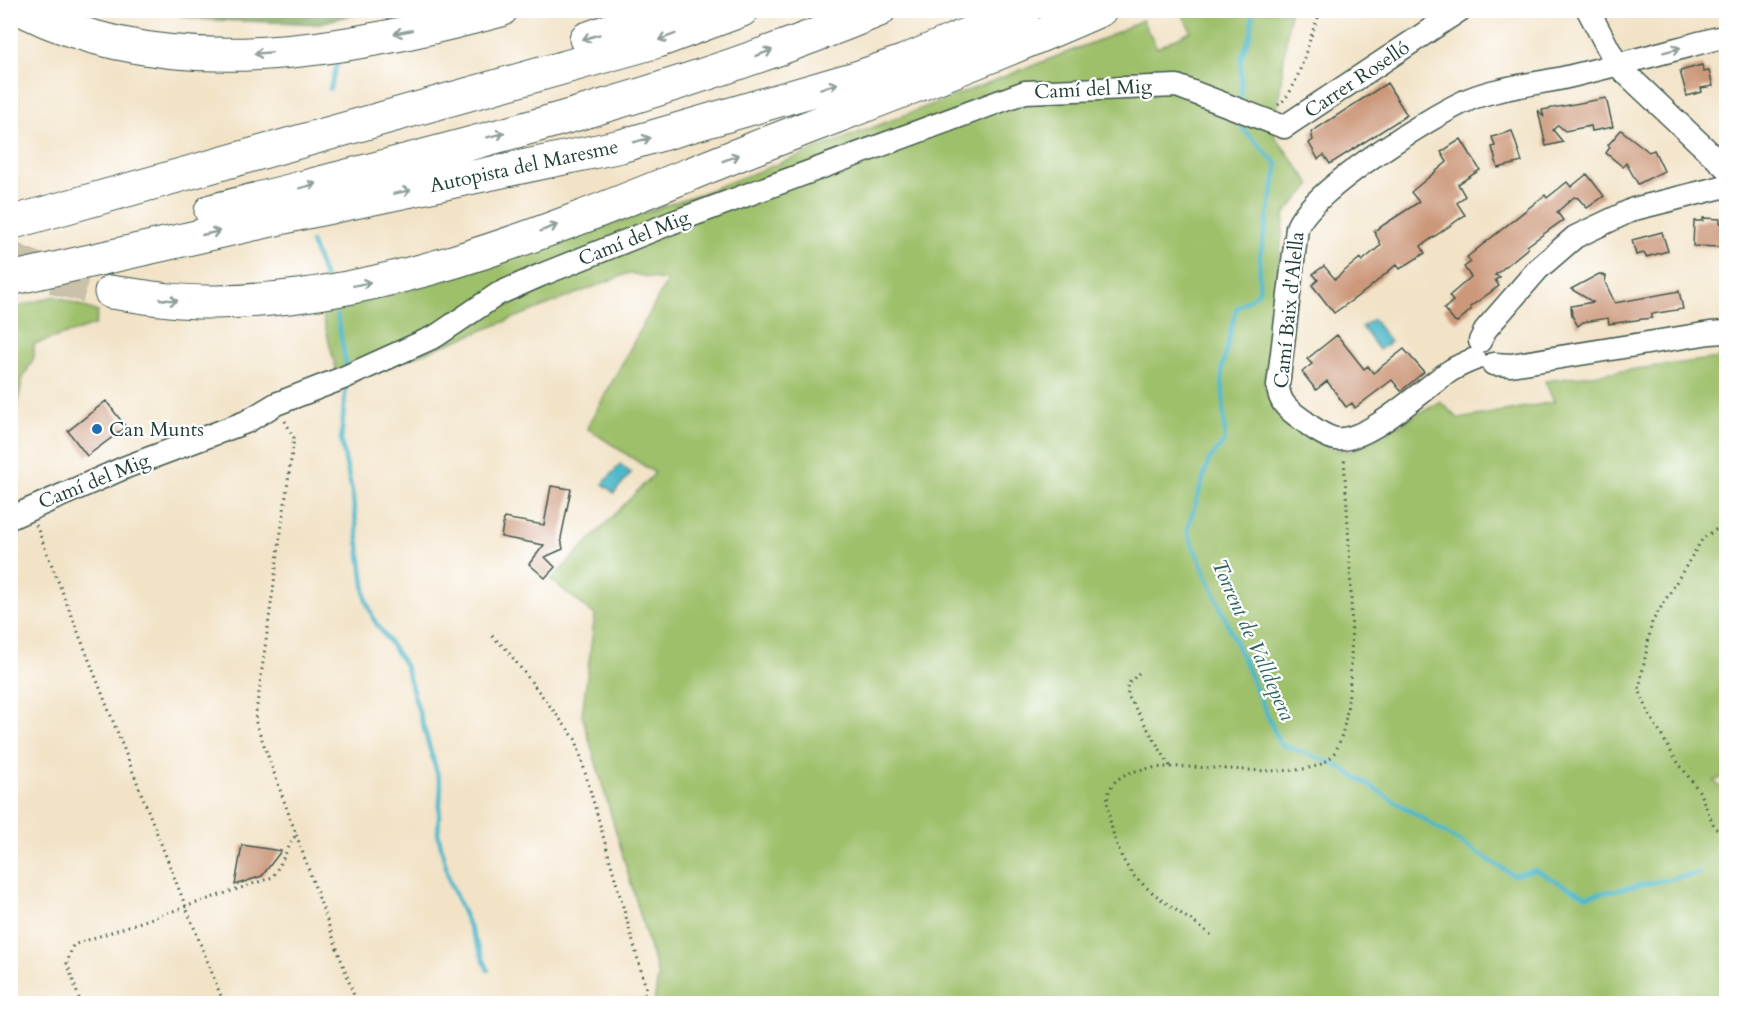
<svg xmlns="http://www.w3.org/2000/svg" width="1737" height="1014" viewBox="0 0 1737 1014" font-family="Cardo,serif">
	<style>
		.green { fill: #9ec06a; stroke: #5e7e4f; stroke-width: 1.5 }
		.forest { fill: #7ea65e; stroke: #4e7249; stroke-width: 1.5 }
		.water { fill: #4db8c9; stroke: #367a7e; stroke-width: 1.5 }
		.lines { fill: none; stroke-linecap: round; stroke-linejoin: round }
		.stream { stroke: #4db8c9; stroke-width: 4.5 }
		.building { fill: #cc987a }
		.highway-tunnel { stroke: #c8c2aa; stroke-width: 33; stroke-dasharray: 33 16; stroke-linecap: butt }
		.minor-casing { stroke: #3f564a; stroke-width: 25 }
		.highway-casing { stroke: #3f564a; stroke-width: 35 }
		.path { stroke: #3f564a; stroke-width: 3; stroke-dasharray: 1.5 4.5; stroke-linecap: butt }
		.minor { stroke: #fff; stroke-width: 22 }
		.highway { stroke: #fff; stroke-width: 33 }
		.oneway { stroke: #8f9e9a }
		.poi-dot { fill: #1f6fb2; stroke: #fff; stroke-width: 2 }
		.labels { text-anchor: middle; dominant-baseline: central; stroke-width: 4.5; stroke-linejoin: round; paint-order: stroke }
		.street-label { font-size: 20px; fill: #1f3d34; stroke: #fff }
		.poi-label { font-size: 20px; fill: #1f3d34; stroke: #fff; text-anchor: start }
		.water-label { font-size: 21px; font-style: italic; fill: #2d6261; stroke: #fff }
	</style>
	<rect width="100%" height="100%" fill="#fff"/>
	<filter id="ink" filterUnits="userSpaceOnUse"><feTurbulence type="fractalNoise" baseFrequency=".0167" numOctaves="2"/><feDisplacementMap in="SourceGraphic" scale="12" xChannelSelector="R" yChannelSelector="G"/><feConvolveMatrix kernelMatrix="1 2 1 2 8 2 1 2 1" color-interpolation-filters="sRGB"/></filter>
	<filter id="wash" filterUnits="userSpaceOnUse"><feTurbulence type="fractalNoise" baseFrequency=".008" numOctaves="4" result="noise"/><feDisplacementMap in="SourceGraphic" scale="24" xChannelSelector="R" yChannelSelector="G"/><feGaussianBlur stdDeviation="1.35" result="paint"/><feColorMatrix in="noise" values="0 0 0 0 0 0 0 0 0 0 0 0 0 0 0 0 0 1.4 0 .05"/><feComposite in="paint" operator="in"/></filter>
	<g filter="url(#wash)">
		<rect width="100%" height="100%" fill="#f2e3c7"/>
		<path class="green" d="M1181,11h109l-16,124 37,50 -26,28 -21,171 10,26 23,20 35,19 20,2 88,-49 19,17 95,-17 -9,-21 181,-24v419l-12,5 12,11v211h-1072l4,-27 -76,-261 13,-100 -44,-35 104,-107 -68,-45 80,-147 -38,-8 -289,113 -18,-73 143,-39 237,-81 405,-156 35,-17 15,28 34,-17z
			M54,296l44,16 -3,13 -61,19v13l-12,23 -7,39h-4v-110z"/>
		<path class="forest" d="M165,11h201l-49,13 -124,-5z"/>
		<path class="water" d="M1373,319l17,23 -11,8 -17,-23z
			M620,464l11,9 -17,20 -11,-9z"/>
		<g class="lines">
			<path class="stream" d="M353,14l2,-4
				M330,89l9,-32
				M1241,99v-40l10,-26 2,-23
				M1241,127l37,38 -18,91 -1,36 -23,17 -14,60 3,72 -16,19 -22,71 93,213 55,20 178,111 22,-5 51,26 114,-23
				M311,242l14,36
				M337,315l10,55
				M346,384l-5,56 11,52 14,108 8,20 31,45 36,121 -3,47 11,47 39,90"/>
		</g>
		<g id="blocks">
			<path class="building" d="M1702,65l2,7 5,-1 4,15 -12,2 1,4 -15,4 -7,-25z
				M1387,83l20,32 -77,49 -6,-9 -6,4 -9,-16 4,-3 -2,-8z
				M1606,98l7,29 -21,4 -1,-5 -26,5 -7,-6 -5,5 10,12 -17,4 -8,-36 6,7 -2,-7z
				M1621,130l28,22 5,-2 10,21 -26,13 -12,-21 -3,4 -17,-14 4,-6 -2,-2z
				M1512,131l10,31 -24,6 -6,-21 3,-1 -3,-9z
				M1461,139l19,31 -22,14 7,12 -8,7 8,12 -44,31 4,7 -25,16 -3,-5 -29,25 -34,24 -22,-28 6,-5 -5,-6 11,-8 11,13 25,-21 2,3 19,-16 -7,-14 45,-29 -8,-10 36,-30 -6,-10z
				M1587,174l17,22 -17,12 -9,-10 -4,-1 -17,15 6,8 -36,26 1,2 -33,27 5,2 -5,3 4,6 -29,21 1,3 -14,12 -4,-2 -9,-11 9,-8 -4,-5 22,-19 -7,-10 7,-5 -4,-5 78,-62 2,3 20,-16 4,5z
				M1703,218l17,1v4h3l-1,24 -29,-1 1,-25h9z
				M1662,232l6,19 -22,6 -2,-4 -8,2 -4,-15z
				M1599,274l7,2 -1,6 10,21 64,-12 4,18 -31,5v4l-9,1 -34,5 -1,-6 -25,4 -5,4 -6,-10 -1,-10 22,-4 -22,-13z
				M1337,335l27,34 4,-3 5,7 31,-24 20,23 -23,19 -9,-11 -37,28 -3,-5 -6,4 -19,-26 -11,9 -14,-18 10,-8 -5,-5z
				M106,401l20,26 -39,29 -19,-25z
				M551,486l20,3 -10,49 2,11 -18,8 10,10 -10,11 -16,-14 15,-19 -43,-8 3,-19 40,7z
				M242,845l39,6 -19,25 -27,9z"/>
		</g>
	</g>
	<g filter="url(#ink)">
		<use href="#blocks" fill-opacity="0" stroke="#3f564a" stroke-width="1.5"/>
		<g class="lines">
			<path class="highway-tunnel" d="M10,258l52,22 49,12"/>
			<g class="minor-casing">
				<path id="minor" d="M1588,10l29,55 109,103
					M1480,341l6,-12 52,-60 37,-32 59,-28 92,-23
					M1475,359c-8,3 -17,7 -25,12 -26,17 -82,72 -114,68 -10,-2 -24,-11 -32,-18 -14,-10 -25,-17 -26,-35l19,-158c13,-37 135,-113 173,-129 26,-11 65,-15 93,-21 55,-13 109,-28 163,-42
					M1493,364l18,1 199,-32 16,-1
					M10,518l116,-51 120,-45 30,-18 67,-26 93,-42 62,-42 43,-19 130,-52 354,-131 152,-6 107,41 176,-117"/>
			</g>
			<g class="highway-casing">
				<path id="highway" d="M23,10c150,75 323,41 478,0
					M586,39l80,-29
					M211,211c225,-58 453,-112 668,-201
					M10,223l648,-182 84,-31
					M10,279l288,-65 323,-68 238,-69 46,-16 119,-51
					M111,292c35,5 69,11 104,10 188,-2 368,-86 540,-154 115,-45 232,-88 345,-138"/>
			</g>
			<path class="path" d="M1278,105c23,-15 29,-70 44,-95
				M285,421l9,17 -39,282 102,284
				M1726,523l-23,15 -51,84 -13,67 9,23 26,45 25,34 16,37 11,9
				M36,525l188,479
				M492,636l14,13 70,91 70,248 -5,16
				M1139,673l-12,12 1,11 42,70
				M1211,935c-25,-19 -54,-36 -76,-58 -15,-17 -22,-41 -26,-62 -22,-92 184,-16 222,-58 35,-38 15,-244 13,-301
				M81,1004l-14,-41 6,-18 200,-68 24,-45"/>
			<use href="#minor" class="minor"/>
			<use href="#highway" class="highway"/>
		</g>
		<defs><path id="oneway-shaft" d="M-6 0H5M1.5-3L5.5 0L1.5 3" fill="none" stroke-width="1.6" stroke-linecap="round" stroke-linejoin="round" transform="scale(1.5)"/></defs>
		<g class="oneway">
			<use href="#oneway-shaft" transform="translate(403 32) rotate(169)"/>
			<use href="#oneway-shaft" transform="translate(591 37) rotate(163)"/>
			<use href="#oneway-shaft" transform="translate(667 37) rotate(160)"/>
			<use href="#oneway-shaft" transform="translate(1672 50) rotate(-15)"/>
			<use href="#oneway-shaft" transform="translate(263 53) rotate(175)"/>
			<use href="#oneway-shaft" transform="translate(764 53) rotate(-20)"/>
			<use href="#oneway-shaft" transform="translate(829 86) rotate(-17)"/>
			<use href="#oneway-shaft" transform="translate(496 135) rotate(-15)"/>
			<use href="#oneway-shaft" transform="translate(642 140) rotate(-15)"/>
			<use href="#oneway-shaft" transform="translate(731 158) rotate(-21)"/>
			<use href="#oneway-shaft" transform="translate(308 186) rotate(-15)"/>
			<use href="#oneway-shaft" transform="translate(402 192) rotate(-12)"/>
			<use href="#oneway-shaft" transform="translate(549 228) rotate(-21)"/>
			<use href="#oneway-shaft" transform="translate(211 233) rotate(-13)"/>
			<use href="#oneway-shaft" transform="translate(362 284) rotate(-12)"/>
			<use href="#oneway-shaft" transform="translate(169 300) rotate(6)"/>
		</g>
	</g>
	<circle class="poi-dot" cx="97" cy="429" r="6"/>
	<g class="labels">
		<g class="street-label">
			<text transform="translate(1357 79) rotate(-34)">Carrer Roselló</text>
			<text transform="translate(1093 89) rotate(-3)">Camí del Mig</text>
			<text transform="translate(524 166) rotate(-12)">Autopista del Maresme</text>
			<text transform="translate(634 238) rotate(-22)">Camí del Mig</text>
			<text transform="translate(1289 310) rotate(-84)">Camí Baix d'Alella</text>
			<text transform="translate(94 481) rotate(-22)">Camí del Mig</text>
		</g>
		<g class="poi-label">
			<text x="109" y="429">Can Munts</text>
		</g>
		<g class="water-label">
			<text transform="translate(1253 640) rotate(66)">Torrent de Valldepera</text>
		</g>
	</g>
	<rect width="1737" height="1014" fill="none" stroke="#fff" stroke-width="36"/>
</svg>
